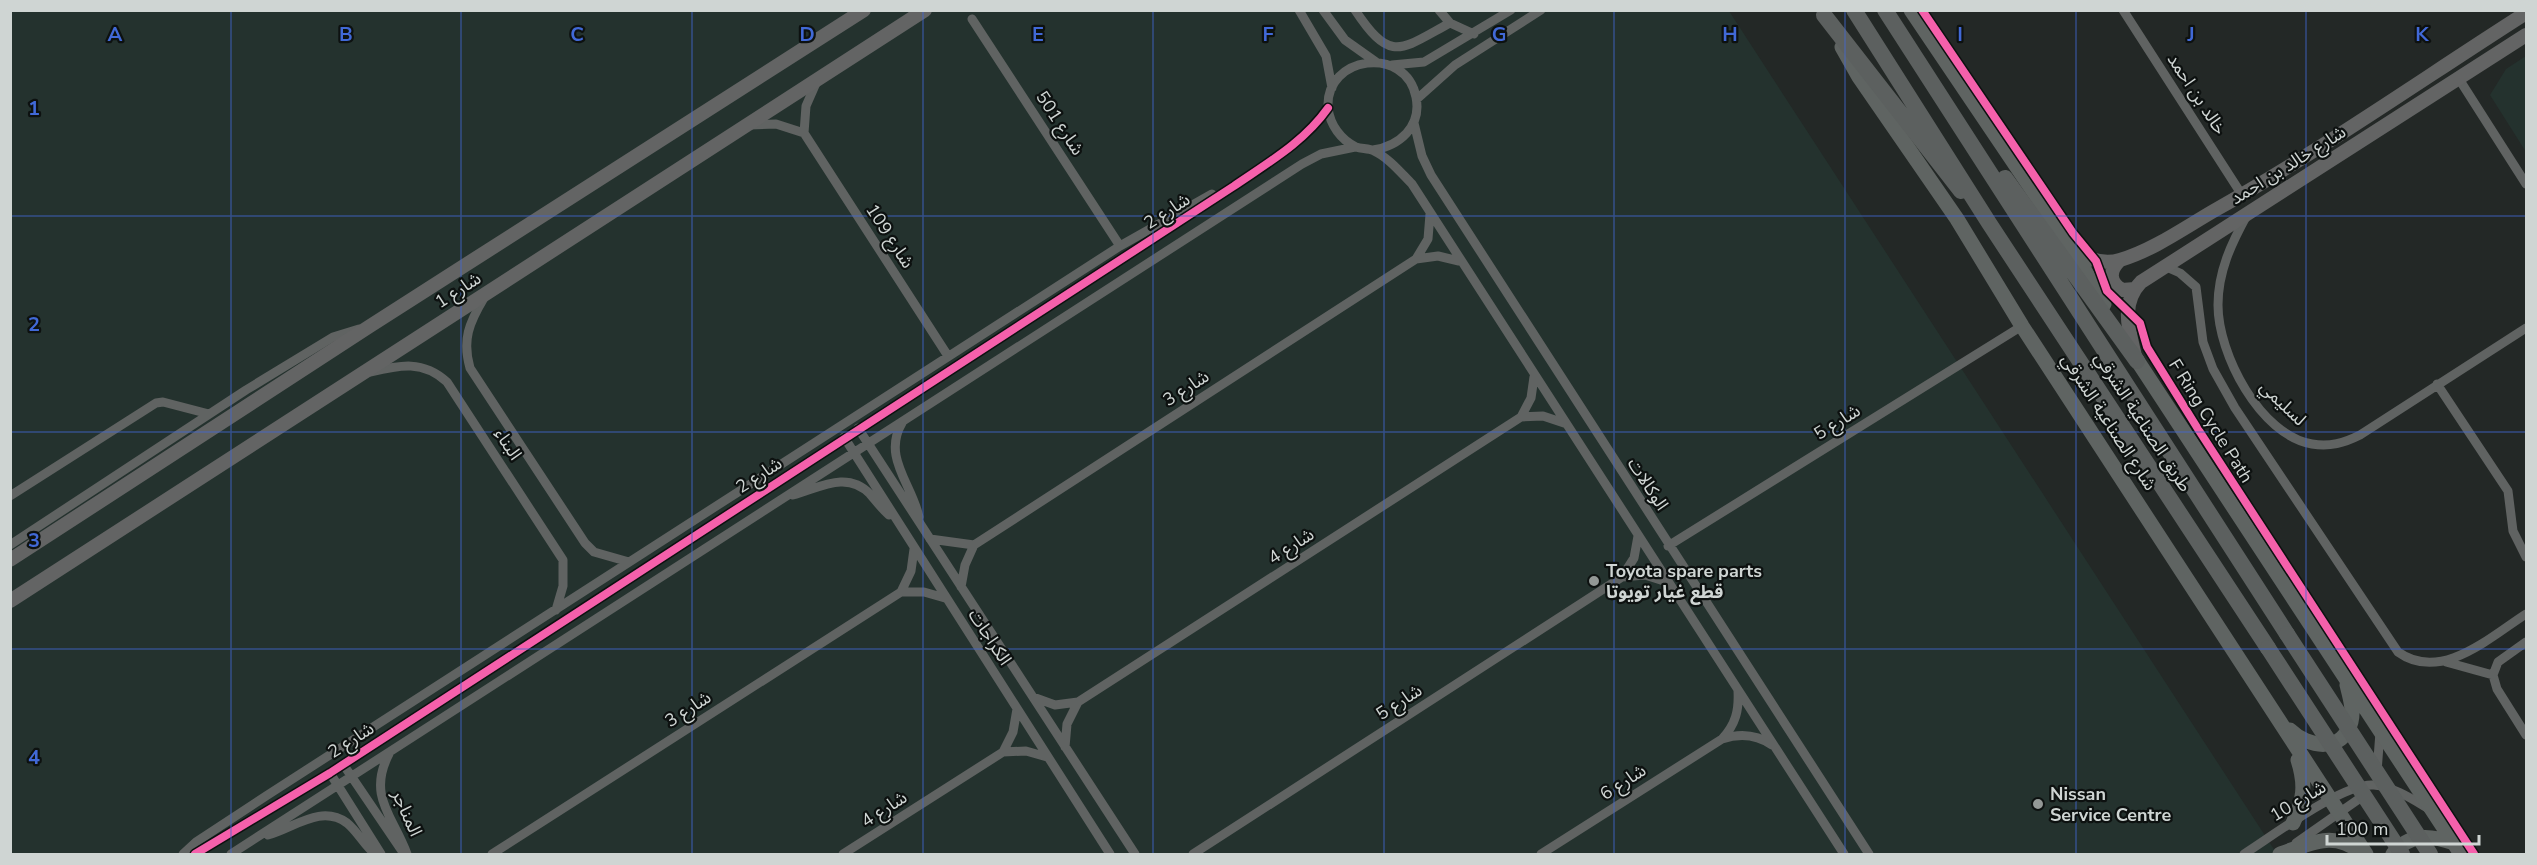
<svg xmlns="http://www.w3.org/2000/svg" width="2537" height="865" viewBox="0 0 2537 865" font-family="'Nunito Sans','Noto Sans Arabic',sans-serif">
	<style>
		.built { fill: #24322e }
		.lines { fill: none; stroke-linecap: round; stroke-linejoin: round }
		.street { stroke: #606362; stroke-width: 9 }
		.secondary { stroke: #636464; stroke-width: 14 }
		.primary { stroke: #5f6462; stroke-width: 15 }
		.highway { stroke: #5c605f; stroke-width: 16 }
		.highway-bridge { stroke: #5c605f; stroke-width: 16 }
		.cycleway-casing { stroke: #0d1110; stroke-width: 11 }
		.cycleway { stroke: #f560ab; stroke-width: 8 }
		.grid { fill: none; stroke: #4169d7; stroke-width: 1.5; stroke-opacity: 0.55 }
		.poi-dot { fill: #939896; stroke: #0d1110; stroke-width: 2 }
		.labels { text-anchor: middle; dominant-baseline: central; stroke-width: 4.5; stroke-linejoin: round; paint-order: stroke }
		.street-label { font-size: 18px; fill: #cfd5d3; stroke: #0d1110 }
		.poi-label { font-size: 18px; font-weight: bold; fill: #cfd5d3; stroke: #0d1110; text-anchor: start }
		.grid-label { font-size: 20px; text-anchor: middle; font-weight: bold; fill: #4169d7; stroke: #0d1110; stroke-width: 4.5; stroke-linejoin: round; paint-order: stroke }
	</style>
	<rect width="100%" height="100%" fill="#232826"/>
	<path class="built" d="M10,11h1719l548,843h-2266z
		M2526,56v96l-36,-57 16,-26z"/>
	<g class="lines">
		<path class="street" d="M1299,10l27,46 6,32
			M1323,10l22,30 31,22
			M1355,10c36,54 45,40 95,13
			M1439,10l11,13 24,11
			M2123,10l119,185
			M972,19l148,227
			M1392,65l32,-3 87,-52
			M2459,79l67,105
			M1417,99l38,-34 86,-55
			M1414,123l8,33 9,19 438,679
			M749,125l27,-1 28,9 144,223
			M804,133l2,-27 11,-25
			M1373,150c26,-4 49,-23 43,-53 -10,-52 -91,-42 -88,11 2,17 13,32 28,39 6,2 13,1 18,4 15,7 27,22 38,33l432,670
			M2247,215c-16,29 -29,57 -29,90 0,49 42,130 94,139 18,3 32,-1 48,-9l166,-107
			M1416,259l12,-20 2,-25
			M2164,266l16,7 16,14 7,55 10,27 22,39 163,244c43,31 92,-15 128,-38
			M484,298c-15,25 -22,42 -14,70l115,175 9,9 35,10
			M371,372c29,-7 52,-12 76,10l116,178v26l-7,24
			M2437,384l71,107 5,40 13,26
			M1521,417l10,-19 3,-21
			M902,423c-20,34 10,61 17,94
			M858,428l277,426
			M844,437l266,417
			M793,495c26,-7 54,-25 77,-1 6,7 12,15 19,21
			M10,496l146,-93 7,-1 46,12
			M930,539l44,6
			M10,545l236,-155 87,-53 26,-8
			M1668,546l354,-220
			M1622,577l23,-2 22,7
			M961,587l4,-22 9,-20 442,-286 22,-3 21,5
			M901,592h23l21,6
			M2446,662l47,13
			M2493,675l4,14 29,46
			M2493,675l5,-13 28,-20
			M1033,697l22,8 23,-3 443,-285 22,-1 21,7
			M1722,739c14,-15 17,-29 16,-48
			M1065,747l2,-23 11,-22
			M1003,752l23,-1 21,6
			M389,754c-22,42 4,62 18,100
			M343,764l59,87
			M2377,772l3,-40
			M330,773l51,81
			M268,835c26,-7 53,-31 79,-12 11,9 17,22 28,31
			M2296,843l70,-49
			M183,854l13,-12 70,-46 854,-550 92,-52
			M195,854l135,-81 904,-587c35,-24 70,-44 94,-78
			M231,854l1071,-690 19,-10 34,-7
			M492,854l409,-262 10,-21 3,-22
			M843,854l160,-102 10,-20 4,-23
			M1193,854l429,-277 12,-19 4,-22
			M1541,854l181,-115c18,-6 34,-5 50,6
			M2244,854c27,-17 100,-72 130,-69 20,2 38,14 55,24"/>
		<path class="secondary" d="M2073,250c14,9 31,15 47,10 34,-10 67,-34 97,-51 106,-60 207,-131 309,-196
			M2119,261c-10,10 -10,21 3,29l13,-1
			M2135,356c-6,-26 -15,-52 6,-74l385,-247
			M10,560l360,-234 494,-316
			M10,601l915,-591"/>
		<path class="primary" d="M1911,10l162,240 31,54
			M1842,47l17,30 98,142 65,107 344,528
			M2131,351l330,503
			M2290,730c18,18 53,23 61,-8 3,-12 -1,-25 -4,-37
			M2293,823c11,-23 13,-38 5,-63
			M2280,854c29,-10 53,-24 80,-2
			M2393,854c16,-21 37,-19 61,-11"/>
		<path class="highway" d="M1854,10l135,213 279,425
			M1885,10l402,624
			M1824,15l137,176
			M2005,178l132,183"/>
		<path class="highway-bridge" d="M2287,634l143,220
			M2268,648l134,206"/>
		<g class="cycleway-casing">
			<path id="cycleway" d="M1922,10l151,223 23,28 11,30 33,32 7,24 51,82 276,425
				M195,854l135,-81 904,-587c35,-24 70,-44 94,-78"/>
		</g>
		<use href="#cycleway" class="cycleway"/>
	</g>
	<path class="grid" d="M231,10v844M461,10v844M692,10v844M923,10v844M1153,10v844M1384,10v844M1614,10v844M1845,10v844M2076,10v844M2306,10v844M10,216h2516M10,432h2516M10,649h2516"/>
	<g class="poi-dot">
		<circle cx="1594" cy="581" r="6"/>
		<circle cx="2038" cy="804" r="6"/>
	</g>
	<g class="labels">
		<g class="street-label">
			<text transform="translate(2197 94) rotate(57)">خالد بن احمد</text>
			<text transform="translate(1060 123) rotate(57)">شارع 501</text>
			<text transform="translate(2288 165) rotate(-32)">شارع خالد بن احمد</text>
			<text transform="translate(1167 211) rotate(-33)">شارع 2</text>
			<text transform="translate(890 236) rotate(57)">شارع 109</text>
			<text transform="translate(458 290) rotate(-33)">شارع 1</text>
			<text transform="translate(1186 388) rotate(-33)">شارع 3</text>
			<text transform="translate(2283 403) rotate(44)">لسليمي</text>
			<text transform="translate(2211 421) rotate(58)">F Ring Cycle Path</text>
			<text transform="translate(1837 422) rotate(-32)">شارع 5</text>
			<text transform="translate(2109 422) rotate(57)">شارع الصناعية الشرقي</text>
			<text transform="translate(2143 422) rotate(57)">طريق الصناعية الشرقي</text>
			<text transform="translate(508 444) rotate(56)">البناء</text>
			<text transform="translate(759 475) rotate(-33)">شارع 2</text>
			<text transform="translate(1648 484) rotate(57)">الوكالات</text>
			<text transform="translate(1291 546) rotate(-33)">شارع 4</text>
			<text transform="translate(990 637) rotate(57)">الكراجات</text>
			<text transform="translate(1399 702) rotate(-33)">شارع 5</text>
			<text transform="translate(688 709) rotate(-33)">شارع 3</text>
			<text transform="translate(351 740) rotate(-33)">شارع 2</text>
			<text transform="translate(1623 782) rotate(-33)">شارع 6</text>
			<text transform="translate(2298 801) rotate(-31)">شارع 10</text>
			<text transform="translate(884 809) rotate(-33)">شارع 4</text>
			<text transform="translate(407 813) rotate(66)">المناجر</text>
		</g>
		<g class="poi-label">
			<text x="1606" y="571">Toyota spare parts<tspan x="1606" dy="21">قطع غيار تويوتا</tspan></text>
			<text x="2050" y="794">Nissan<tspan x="2050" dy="21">Service Centre</tspan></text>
		</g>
	</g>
	<g class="grid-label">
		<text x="115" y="41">A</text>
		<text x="346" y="41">B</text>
		<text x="577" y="41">C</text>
		<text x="807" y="41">D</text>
		<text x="1038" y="41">E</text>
		<text x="1268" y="41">F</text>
		<text x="1499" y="41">G</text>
		<text x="1730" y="41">H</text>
		<text x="1960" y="41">I</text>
		<text x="2191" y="41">J</text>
		<text x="2422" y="41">K</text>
		<text x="34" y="115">1</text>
		<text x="34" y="331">2</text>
		<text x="34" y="547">3</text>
		<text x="34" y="764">4</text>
	</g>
	<rect width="2537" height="865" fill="none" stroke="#cfd5d3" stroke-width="24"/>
	<path d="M2327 835v9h152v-9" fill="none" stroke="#cfd5d3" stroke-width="3"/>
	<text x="2336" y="835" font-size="18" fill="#cfd5d3" stroke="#0d1110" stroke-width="4.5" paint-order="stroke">100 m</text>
</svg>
